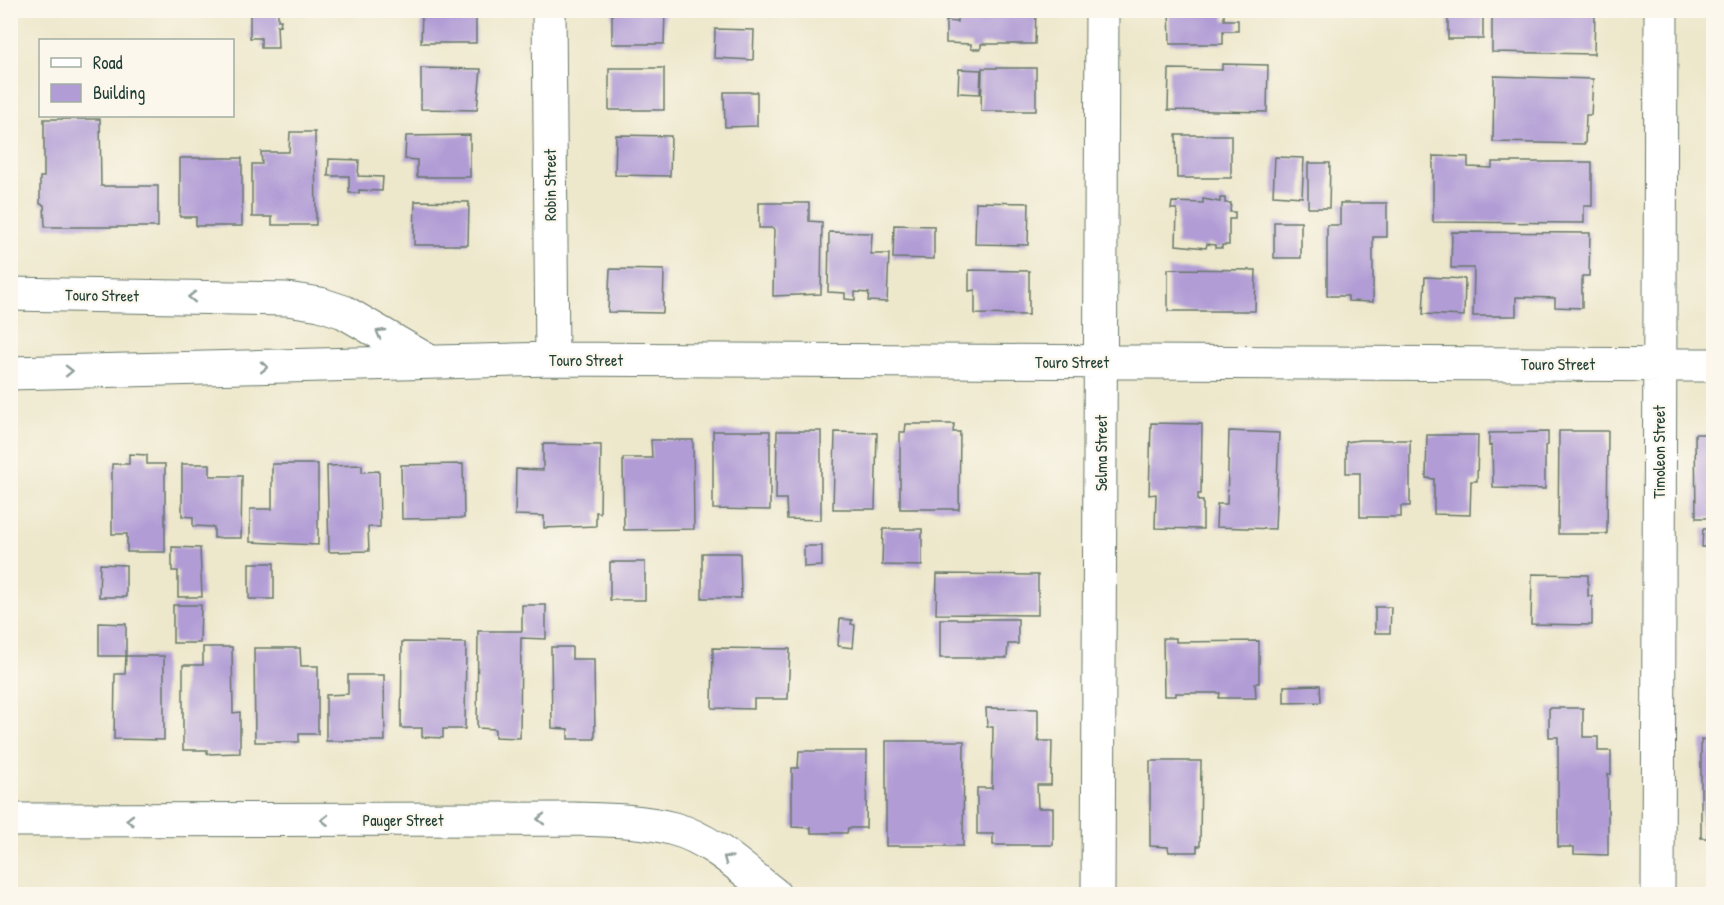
<svg xmlns="http://www.w3.org/2000/svg" width="1724" height="905" viewBox="0 0 1724 905" font-family="'Patrick Hand',sans-serif">
	<style>
		.building { fill: #b19cd5 }
		.lines { fill: none; stroke-linecap: round; stroke-linejoin: round }
		.minor-casing { stroke: #677869; stroke-width: 35 }
		.path { stroke: #677869; stroke-width: 4; stroke-dasharray: 4.5 4.5; stroke-linecap: butt }
		.minor { stroke: #fff; stroke-width: 33 }
		.oneway { stroke: #8f9e9a }
		.labels { text-anchor: middle; dominant-baseline: central; stroke-width: 4.5; stroke-linejoin: round; paint-order: stroke }
		.street-label { font-size: 16px; fill: #1f3d34; stroke: #fbf7ec }
	</style>
	<rect width="100%" height="100%" fill="#fbf7ec"/>
	<filter id="ink" filterUnits="userSpaceOnUse"><feTurbulence type="fractalNoise" baseFrequency=".0167" numOctaves="2"/><feDisplacementMap in="SourceGraphic" scale="12" xChannelSelector="R" yChannelSelector="G"/><feConvolveMatrix kernelMatrix="1 2 1 2 8 2 1 2 1" color-interpolation-filters="sRGB"/></filter>
	<filter id="wash" filterUnits="userSpaceOnUse"><feTurbulence type="fractalNoise" baseFrequency=".008" numOctaves="4" result="noise"/><feDisplacementMap in="SourceGraphic" scale="24" xChannelSelector="R" yChannelSelector="G"/><feGaussianBlur stdDeviation="1.35" result="paint"/><feColorMatrix in="noise" values="0 0 0 0 0 0 0 0 0 0 0 0 0 0 0 0 0 1.4 0 .05"/><feComposite in="paint" operator="in"/></filter>
	<g filter="url(#wash)">
		<rect width="100%" height="100%" fill="#ede7cb"/>
		<g id="blocks">
			<path class="building" d="M250,10h28v10h3l-1,6 -3,-1 1,23h-17v-10h-11z
				M422,10h54v33h-55z
				M612,10h53l-1,34h-52z
				M957,10h79l-1,34h-54v5h-10v-5l-25,-1v-22l11,1z
				M1169,10h55v10h14v11h-15v13h-53z
				M1448,10h35v29h-35z
				M1492,10h103l-1,44 -102,-2z
				M715,29l39,1 -1,30 -39,-2z
				M1222,64l46,1 -1,47 -99,-2 1,-41 53,1z
				M421,68l60,1 -4,41 -56,-1z
				M609,68h55v42h-55z
				M982,68h54v43h-55z
				M959,69l22,1 -1,24 -22,-1z
				M1494,76l99,3 -2,36h-5l-1,29 -92,-2z
				M724,92h33v34l-32,1z
				M44,119h56l1,67h57v41h-113l-1,-22 -4,-1v-27h4z
				M290,132h25l1,93h-44v-8h-20v-53h10l-1,-12h28z
				M470,135v42h-53v-17l-12,-1 1,-23z
				M616,135l55,1 -1,40 -55,-1z
				M1176,135h55v43h-54z
				M1433,156l35,1v10l24,1v-6h100v44h-8v17l-151,-1z
				M1275,157l29,1 -2,39 -29,-2z
				M180,158h62v68h-46v-9h-16z
				M329,159l30,1 -1,16 25,1 -1,14 -23,-1v3h-10v-17h-21z
				M1308,163h22l-1,45h-21z
				M1220,198h5v5h6l-1,9h5v7h-6v26h-7v3h-7v-3l-8,-1 -1,4 -30,-3 1,-36h-6l1,-7 31,1v-4l17,3z
				M415,201l54,1 -1,43h-54z
				M976,202l53,1 -1,42 -53,-1z
				M759,203h50v18l13,1 -1,72 -48,2 1,-68h-15z
				M1340,203h47v34h-14v65l-25,-1v-5h-21v-71h13z
				M1274,222h27v36h-27z
				M894,225l40,1v33l-41,-1z
				M829,232l43,1 -1,21h18l-2,48 -19,-1 1,-8 -14,-1v8l-10,-1v-6l-17,-1z
				M1452,232l138,1 -1,43h-7v32l-27,-1v-9l-39,-1v19h-43l1,-48h-23z
				M610,269l54,1 -1,43 -55,-1z
				M1168,269l88,1 -1,41h-87z
				M969,270l60,1v44l-54,-1v-24l-6,1z
				M1425,277l40,2 -1,37 -41,-2z
				M1151,423l51,1 -1,70h-3v7h5v28l-48,-1 1,-34 -7,1z
				M906,424h48l-1,8h7l-1,77h-59v-77h5z
				M713,431h57v79l-57,-1z
				M777,431h44v89l-34,-1 -1,-20h-10z
				M1229,431l50,2 -4,96 -59,-2 1,-23h10z
				M1559,431h49l-1,103h-49z
				M835,432l42,1 -2,76h-42z
				M1548,432v13l-3,1v43l-52,-1 -1,-43 -3,1v-13z
				M1695,434h19v84h-18z
				M1427,435h51l-1,46h-6l-1,34 -36,-1v-35l-8,-1z
				M651,440h42l1,89 -70,1 -1,-72h29z
				M1360,440h50v66h-9v11h-41v-44h-14v-31z
				M543,444l58,1 -1,68 -4,-1v14l-52,2v-12l-29,-1 1,-46 27,1z
				M129,454l18,1v9h18v88h-38v-18h-15v-70h17z
				M182,464h28v12h32l-1,62h-27v-11l-21,-1v-9l-11,-1z
				M272,464h46v81l-68,-3v-33h22z
				M463,464l1,54 -62,1 -1,-54z
				M362,465v7l17,-1 1,56h-12l1,24 -40,1 -2,-86z
				M883,529h39v37l-40,-1z
				M1703,529h11v18h-12z
				M804,546h18v20l-18,1z
				M172,547l28,1 2,49h-24v-26h-6z
				M702,553h38l1,45h-39z
				M610,562h35v38h-35z
				M249,563h25v36h-25z
				M100,564l26,1v32h-27z
				M937,574l101,1v40l-102,-1z
				M1532,574l56,1v21h4v29l-61,-1z
				M173,605h28l-1,38h-27z
				M522,605h24v34l-25,-1 -1,100 -25,-1v-8l-18,-1 1,-97h44z
				M1375,607h16l-1,26h-15z
				M840,619l12,1 -1,4 4,1 -2,23 -15,-2z
				M940,619h78v25h-10l-1,14h-67z
				M99,623l27,1v32h-27z
				M1163,638h13v4l83,-1v42h-4l1,15h-37l1,-5h-44v3h-12z
				M402,642l64,1 -1,86h-22v9l-21,-1v-9h-21z
				M203,647h29l1,66 7,-1v41l-33,1v-4h-24v-85h20z
				M551,647h21v12h22l1,80h-27v-10l-16,-1z
				M254,648h46l1,18h17v68h-19v8h-44z
				M713,648l77,1 -2,50h-34v10l-42,-1z
				M126,656h38v84l-50,-1 1,-65h10z
				M348,675h36l1,66h-59v-46l22,-1z
				M1320,685l1,17 -37,1v-17z
				M986,708l52,1v32h14l-1,44h-14l1,23h15v37h-60v-11h-16v-46h15l1,-61h-6z
				M1549,708h34v29h15v14h13v23h-3v81l-34,-1v-7h-16v-110h-9z
				M1701,740h13v98h-13z
				M886,741h78l-1,105h-77z
				M799,751h68l-1,77h-18l-1,5h-36v-5l-19,-1v-59h6z
				M1150,761h51l-1,85h-3v6h-28l-1,-5 -18,-1z"/>
		</g>
	</g>
	<g filter="url(#ink)">
		<use href="#blocks" fill-opacity="0" stroke="#677869" stroke-width="1.5"/>
		<g class="lines">
			<g class="minor-casing">
				<path id="minor" d="M549,10l3,349
					M10,294l277,5 33,5 24,8 86,50
					M10,373l542,-14 1162,6
					M10,820l564,-1c33,1 68,1 100,10 38,10 70,42 100,65
					M1098,894l4,-884
					M1658,894l3,-884"/>
			</g>
			<path class="path" d="M13,851v39"/>
			<use href="#minor" class="minor"/>
		</g>
		<defs><path id="oneway-chevron" d="M-2-3.5L2.5 0L-2 3.5" fill="none" stroke-width="1.6" stroke-linecap="round" stroke-linejoin="round" transform="scale(1.5)"/></defs>
		<g class="oneway">
			<use href="#oneway-chevron" transform="translate(192 297) rotate(-179)"/>
			<use href="#oneway-chevron" transform="translate(380 333) rotate(-150)"/>
			<use href="#oneway-chevron" transform="translate(264 367) rotate(-1)"/>
			<use href="#oneway-chevron" transform="translate(69 371) rotate(-1)"/>
			<use href="#oneway-chevron" transform="translate(541 819) rotate(180)"/>
			<use href="#oneway-chevron" transform="translate(130 820) rotate(-180)"/>
			<use href="#oneway-chevron" transform="translate(325 820) rotate(180)"/>
			<use href="#oneway-chevron" transform="translate(727 859) rotate(-143)"/>
		</g>
	</g>
	<g class="labels">
		<g class="street-label">
			<text transform="translate(550 185) rotate(-90)">Robin Street</text>
			<text transform="translate(102 295) rotate(1)">Touro Street</text>
			<text x="586" y="360">Touro Street</text>
			<text x="1072" y="362">Touro Street</text>
			<text x="1558" y="364">Touro Street</text>
			<text transform="translate(1659 452) rotate(-90)">Timoleon Street</text>
			<text transform="translate(1101 453) rotate(-90)">Selma Street</text>
			<text x="403" y="820">Pauger Street</text>
		</g>
	</g>
	<rect width="1724" height="905" fill="none" stroke="#fbf7ec" stroke-width="36"/>
	<rect x="39" y="39" width="195" height="78" fill="#fbf7ec" stroke="#a3ada2" stroke-width="1.5"/>
	<rect x="51" y="58" width="30" height="9" fill="#ffffff" stroke="#a3ada2" stroke-width="1.5"/>
	<text x="93" y="69" font-size="18" fill="#1f3d34">Road</text>
	<rect x="51" y="84" width="30" height="18" fill="#b19cd5" stroke="#a3ada2" stroke-width="1.5"/>
	<text x="93" y="99" font-size="18" fill="#1f3d34">Building</text>
</svg>
